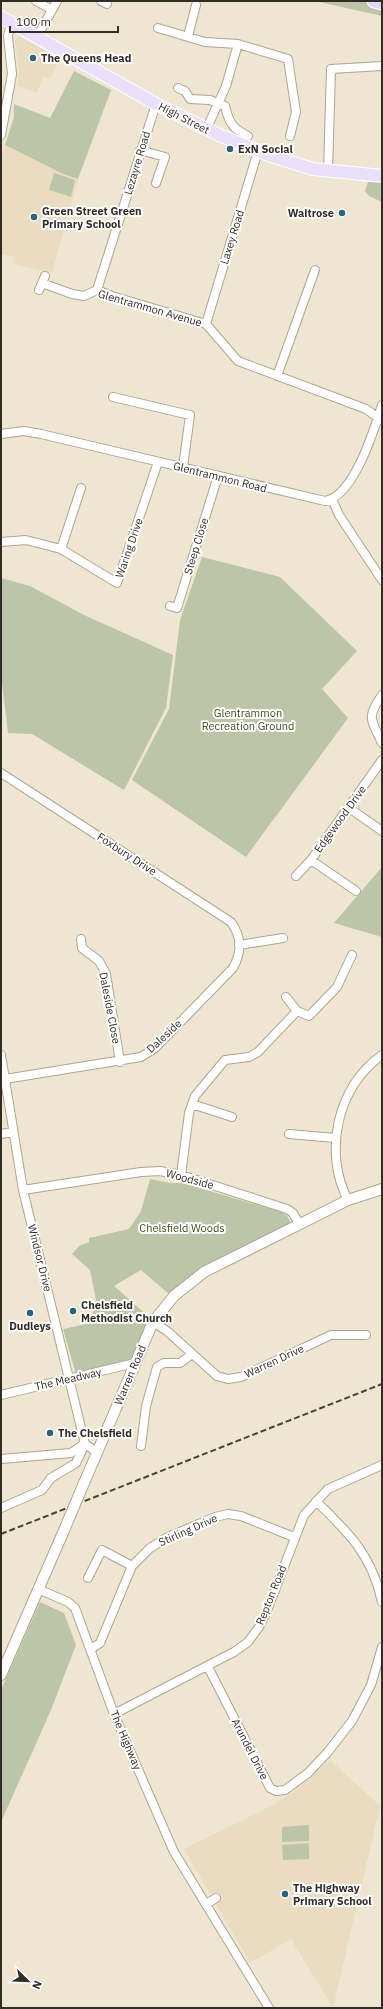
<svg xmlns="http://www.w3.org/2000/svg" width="383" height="2009" viewBox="0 0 383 2009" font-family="'IBM Plex Sans',sans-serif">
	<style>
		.built { fill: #e9dcc0 }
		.green { fill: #bcc5a8 }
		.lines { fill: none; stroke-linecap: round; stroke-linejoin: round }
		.minor-casing { stroke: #aea591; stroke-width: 10 }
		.tertiary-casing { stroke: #aea591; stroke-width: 12 }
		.primary-casing { stroke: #fff; stroke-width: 14 }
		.trunk-casing { stroke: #fff; stroke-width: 15 }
		.minor { stroke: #fff; stroke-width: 8 }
		.tertiary { stroke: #fff; stroke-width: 10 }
		.primary { stroke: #ebe0fb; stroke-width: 12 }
		.trunk { stroke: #e4d6fa; stroke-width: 13 }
		.rail { stroke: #48433a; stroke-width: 2; stroke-dasharray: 6 3; stroke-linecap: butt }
		.tertiary-bridge-casing { stroke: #aea591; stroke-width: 12; stroke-linecap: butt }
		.tertiary-bridge { stroke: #fff; stroke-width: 10 }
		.poi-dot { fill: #29647c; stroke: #fff; stroke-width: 1.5 }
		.labels { text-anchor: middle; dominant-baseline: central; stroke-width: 4; stroke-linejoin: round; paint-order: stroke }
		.poi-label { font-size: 11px; font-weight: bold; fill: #312d25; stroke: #fff; text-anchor: start }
		.street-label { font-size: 11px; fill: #312d25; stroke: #fff }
		.park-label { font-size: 11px; fill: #434e1c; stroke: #fff }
	</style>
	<rect width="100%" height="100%" fill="#efe6d1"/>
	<path class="built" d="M19,36l40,22v5l-2,1 -7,15 -7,-2 -6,16 -19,-7 1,-14 -4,-31z
		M5,145l58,29 15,5 -26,94 -39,-9 2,-7 -14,-3v-95z
		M330,1760l50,46 -47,202 -42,-69 -41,24 -66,-114 89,-44 22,-14z"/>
	<path class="green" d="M315,1h67v15z
		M74,71l37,19 -33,89 -15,-5 -58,-29 9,-28v-13l36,14z
		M54,173l21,7 -4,17 -22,-7z
		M368,182h14v20l-13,-6 -4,-5z
		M202,557l78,20 77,74 -35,38 26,29 -102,139 -114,-77 37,-71 11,-89z
		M1,578l29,8 54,29 89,40 -7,53 -42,82 -92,-56 -24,-1 -7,-59z
		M382,867v70l-48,-14z
		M150,1179l20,4h12l100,29 6,5 3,8 -121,70 -29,-25 -27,16 35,31 -18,45 -55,12 -13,-45 28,-6 5,-23 -6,-30 -18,-16 7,-8 10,-4v-4l40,-9 12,-18z
		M40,1602l24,11 12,32 -25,65 -50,112v-132z
		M309,1825v16l-27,1v-15z
		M309,1843v16l-26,1 -1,-15z"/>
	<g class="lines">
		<g class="minor-casing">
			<path id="minor" d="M36,1l16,9
				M101,1l6,3
				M158,28l47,14 33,2 50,15 8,53 -6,24
				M188,36l8,-31
				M37,37l20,-36
				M178,88l7,3 5,8 20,1 15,6c4,17 8,23 23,30
				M206,130l20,-44 12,-42
				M1,135l11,-61 -4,-38 3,-13
				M140,150l25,7 -9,26
				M328,172l3,-103 51,-3
				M42,283l30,11 12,2 13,-6 15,6 94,28 32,37 128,48 15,11
				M39,290l6,-14
				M97,290l59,-186
				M206,324l52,-173
				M277,376l38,-106
				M113,397l77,18 -7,52
				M1,434l23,-3 17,3 284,67c29,-5 49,-71 57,-96
				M332,499l7,16 43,65
				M1,542l25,-2 35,9 56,34 41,-121
				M61,549l20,-61
				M170,606l7,2 41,-132
				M382,695c-16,23 -11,24 0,48
				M1,773l230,149c11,16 11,29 2,46l-78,80 -14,9 -136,22
				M349,808l33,23
				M311,860l45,31
				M296,876l15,-16 71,-100
				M81,939l1,9 17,13 7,13 14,88
				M239,945l44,-7
				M286,997l11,14 12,5 28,-29 15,-32
				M1,1055l22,135 62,254 12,8
				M192,1104l40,13
				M1,1134l12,-2
				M289,1134l46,4
				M181,1175l8,-62 6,-17 30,-36 24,-3 9,-5 39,-41
				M23,1190l118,-18 19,-1 21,4 106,34 6,4 6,11
				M348,1200c-25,-47 -11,-114 34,-145
				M153,1322l14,9 50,45 11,3 13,-2 90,-42h35
				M1,1395l134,-32
				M141,1446l5,-40 11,-39 7,-4h16l12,-9
				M1,1459l70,-6 13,-9
				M316,1501c33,32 56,54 66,101
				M1,1508l41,-18 9,-12 25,-15 9,-19
				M88,1578l14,-28 30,16
				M38,1589l30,13 7,6 39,106 60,138 95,156
				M91,1649l9,-6 32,-77 18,-18 18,-11 47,-20 13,-3 13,2 53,21
				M208,1667l62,121 6,3 9,-1 23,-17 19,-20 25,-32 19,-36 11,-38
				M114,1714l120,-62 14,-10 11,-15 7,-14 38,-98 24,-26 54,-24
				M206,1904l10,-6"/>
		</g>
		<g class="tertiary-casing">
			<path id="tertiary" d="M84,1483l69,-161 21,-26 30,-24 144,-72 34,-11
				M1,1675l64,-147"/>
		</g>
		<g class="primary-casing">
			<path id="primary" d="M1,17l155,87 63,31 49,20 45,14 69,7"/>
		</g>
		<g class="trunk-casing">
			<path id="trunk" d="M374,1l8,2"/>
		</g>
		<use href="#minor" class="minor"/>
		<use href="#tertiary" class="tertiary"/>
		<use href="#primary" class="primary"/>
		<use href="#trunk" class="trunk"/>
		<path class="rail" d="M1,1534l381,-150"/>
		<g class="tertiary-bridge-casing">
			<path id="tertiary-bridge" d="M65,1528l19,-45"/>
		</g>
		<use href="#tertiary-bridge" class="tertiary-bridge"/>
	</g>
	<g class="poi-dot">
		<circle cx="33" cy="58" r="4"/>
		<circle cx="230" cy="149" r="4"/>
		<circle cx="342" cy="213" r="4"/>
		<circle cx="34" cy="217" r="4"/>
		<circle cx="73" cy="1311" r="4"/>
		<circle cx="30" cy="1313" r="4"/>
		<circle cx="50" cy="1433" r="4"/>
		<circle cx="285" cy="1894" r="4"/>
	</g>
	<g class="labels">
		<g class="poi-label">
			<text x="41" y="58">The Queens Head</text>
			<text x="238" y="149">ExN Social</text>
			<text x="42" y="211">Green Street Green<tspan x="42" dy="13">Primary School</tspan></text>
			<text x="334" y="213" text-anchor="end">Waitrose</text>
			<text x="81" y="1305">Chelsfield<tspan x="81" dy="13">Methodist Church</tspan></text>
			<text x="30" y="1326" text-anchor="middle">Dudleys</text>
			<text x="58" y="1433">The Chelsfield</text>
			<text x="293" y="1888">The Highway<tspan x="293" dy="13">Primary School</tspan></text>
		</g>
		<g class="street-label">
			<text transform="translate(184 118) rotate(27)">High Street</text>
			<text transform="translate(137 163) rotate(-73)">Lezayre Road</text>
			<text transform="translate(232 237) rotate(-73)">Laxey Road</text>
			<text transform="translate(150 308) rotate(16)">Glentrammon Avenue</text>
			<text transform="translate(220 477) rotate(14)">Glentrammon Road</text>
			<text transform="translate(196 546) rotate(-73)">Steep Close</text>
			<text transform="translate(129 548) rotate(-71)">Waring Drive</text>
			<text transform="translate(340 819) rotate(-54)">Edgewood Drive</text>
			<text transform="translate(127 854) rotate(33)">Foxbury Drive</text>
			<text transform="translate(110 1008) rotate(79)">Daleside Close</text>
			<text transform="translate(164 1036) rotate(-43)">Daleside</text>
			<text transform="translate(190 1179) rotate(15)">Woodside</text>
			<text transform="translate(40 1258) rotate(76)">Windsor Drive</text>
			<text transform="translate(274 1361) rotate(-25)">Warren Drive</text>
			<text transform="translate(130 1375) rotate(-67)">Warren Road</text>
			<text transform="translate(68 1379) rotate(-13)">The Meadway</text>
			<text transform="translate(188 1530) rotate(-24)">Stirling Drive</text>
			<text transform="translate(271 1595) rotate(-68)">Repton Road</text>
			<text transform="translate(126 1740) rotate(67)">The Highway</text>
			<text transform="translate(250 1749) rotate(63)">Arundel Drive</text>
		</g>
		<g class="park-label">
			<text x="248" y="713">Glentrammon<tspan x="248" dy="13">Recreation Ground</tspan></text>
			<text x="182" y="1228">Chelsfield Woods</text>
		</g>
	</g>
	<rect width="383" height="2009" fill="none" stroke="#312d25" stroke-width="4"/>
	<g transform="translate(28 1981) rotate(113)" stroke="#ffffff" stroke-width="3" paint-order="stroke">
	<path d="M0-3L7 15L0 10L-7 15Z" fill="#312d25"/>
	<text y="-6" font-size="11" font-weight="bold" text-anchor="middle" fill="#312d25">N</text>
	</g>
	<path d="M10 26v6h108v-6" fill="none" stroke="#312d25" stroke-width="2"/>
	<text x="16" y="26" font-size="12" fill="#312d25" stroke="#ffffff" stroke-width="3" paint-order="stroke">100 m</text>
</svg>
